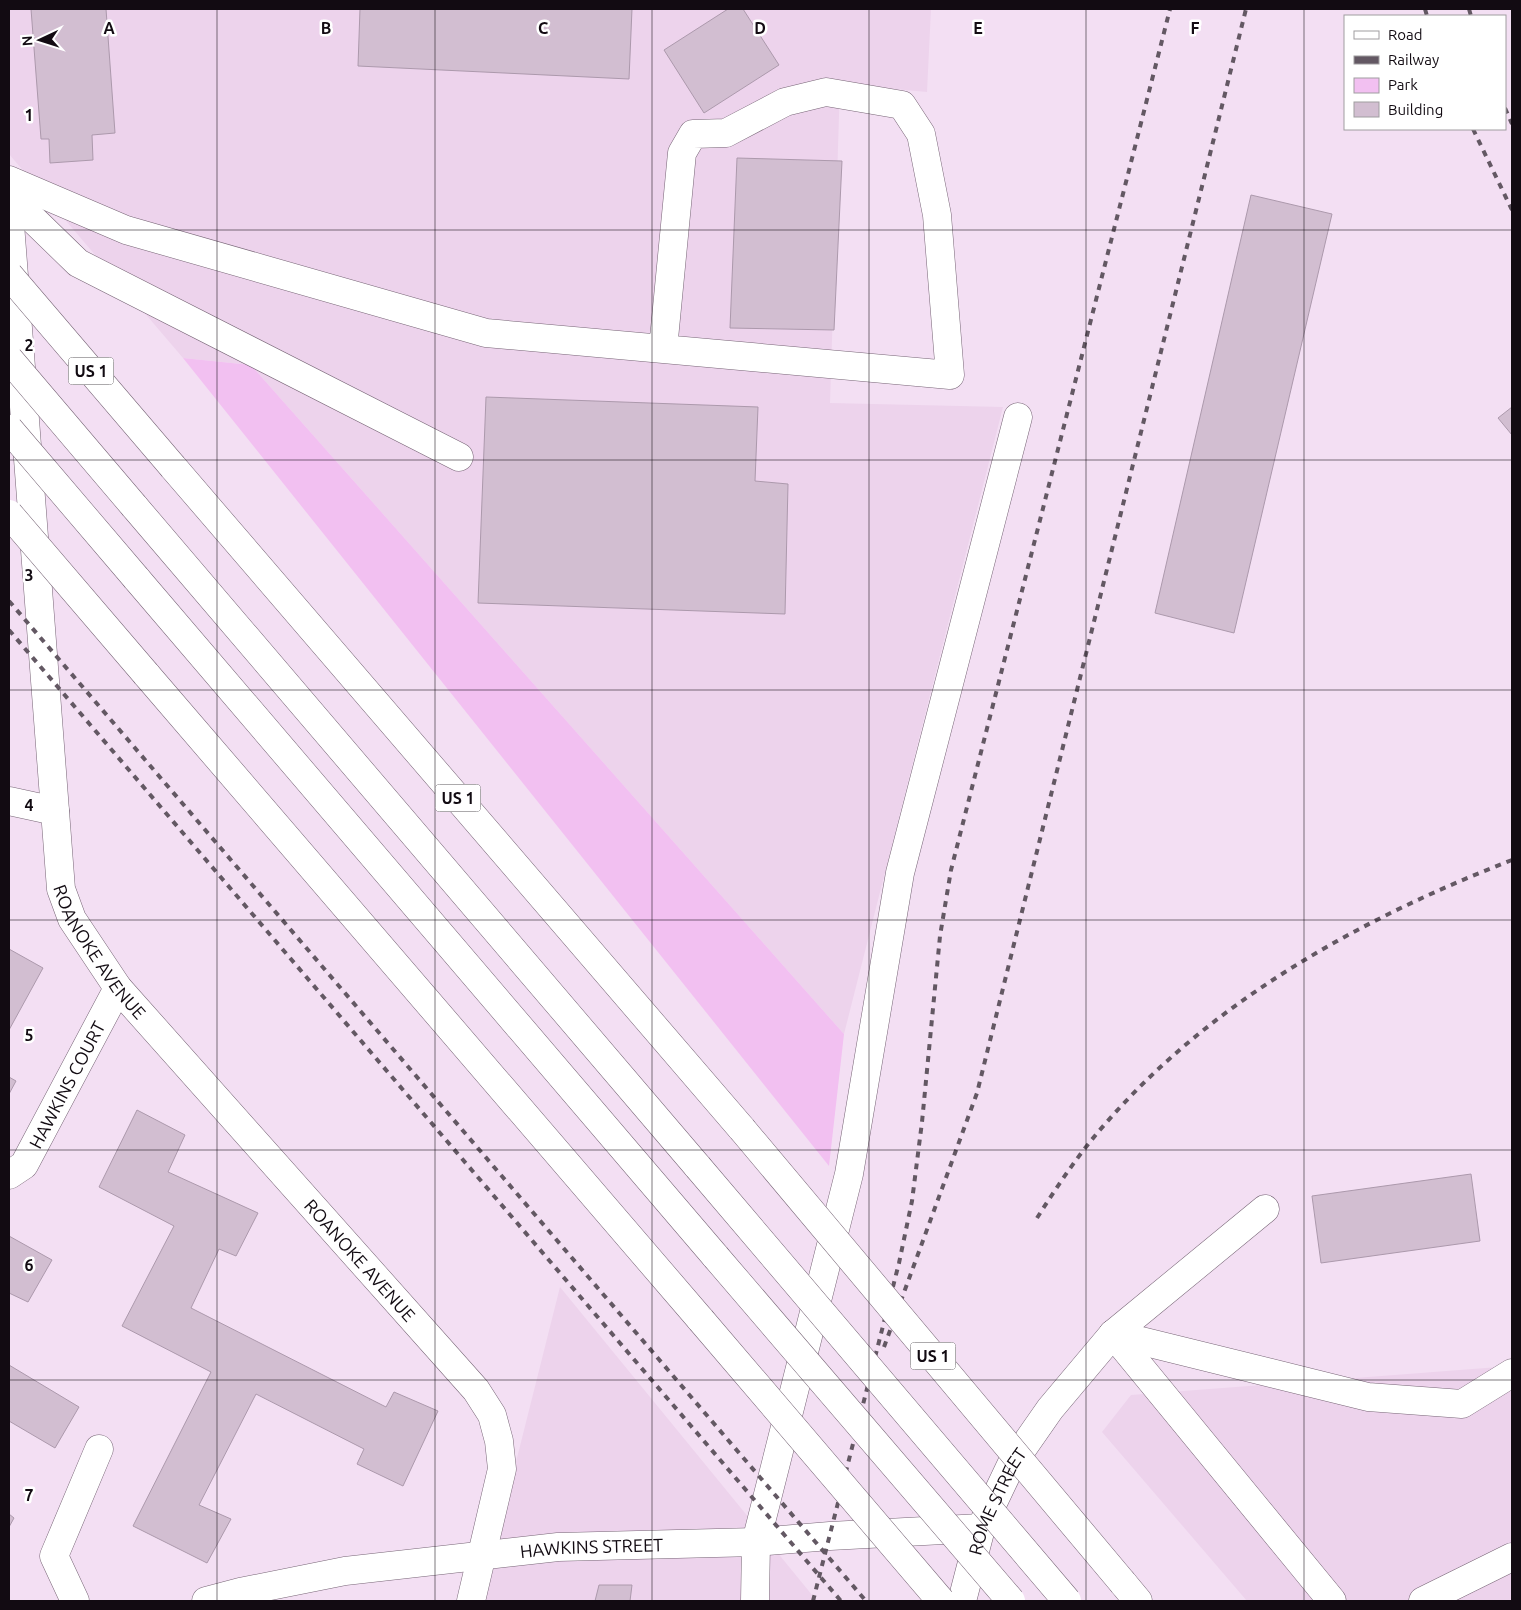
<svg xmlns="http://www.w3.org/2000/svg" width="1521" height="1610" viewBox="0 0 1521 1610" font-family="Ubuntu,sans-serif">
	<style>
		.built { fill: #edd3ec }
		.green { fill: #f2c0f1 }
		.building { fill: #d2bed1; stroke: #ac99ac }
		.lines { fill: none; stroke-linecap: round; stroke-linejoin: round }
		.minor-casing { stroke: #776576; stroke-width: 29 }
		.highway-casing { stroke: #776576; stroke-width: 29 }
		.minor { stroke: #fff; stroke-width: 28 }
		.highway { stroke: #fff; stroke-width: 28 }
		.rail { stroke: #635863; stroke-width: 4; stroke-dasharray: 6 6; stroke-linecap: butt }
		.highway-bridge-casing { stroke: #776576; stroke-width: 29; stroke-linecap: butt }
		.highway-bridge { stroke: #fff; stroke-width: 28 }
		.grid { fill: none; stroke: #120b12; stroke-width: 1; stroke-opacity: 0.55 }
		.labels { text-anchor: middle; dominant-baseline: central; stroke-width: 5; stroke-linejoin: round; paint-order: stroke }
		.shield { fill: #fff; stroke: #595459; stroke-width: 1 }
		.shield-label { font-size: 16px; font-weight: bold; fill: #120b12 }
		.street-label { font-size: 18px; fill: #120b12; stroke: #fff }
		.grid-label { font-size: 16px; text-anchor: middle; font-weight: bold; fill: #120b12; stroke: #fff; stroke-width: 5; stroke-linejoin: round; paint-order: stroke }
	</style>
	<rect width="100%" height="100%" fill="#f3dff3"/>
	<path class="built" d="M9,9h922l-4,83 -87,-8 -10,319 173,4 -159,627 -593,-669 -68,-7 -174,-204z
		M560,1287l257,314h-336z
		M1512,1366v235h-265l-145,-169 29,-37z"/>
	<path class="green" d="M183,358l68,7 593,669 -15,132z"/>
	<path class="building" d="M31,9h75l9,124 -23,2 1,25 -43,3 -1,-24h-8z
		M360,9h272l-3,70 -271,-13z
		M728,9h15l36,56 -75,48 -40,-63z
		M737,158l105,3 -8,169 -104,-2z
		M1251,195l81,19 -98,419 -79,-20z
		M486,397l272,10 -3,74 33,3 -3,130 -307,-11z
		M1512,407v28l-14,-17z
		M9,949l34,19 -34,62z
		M9,1077l7,4 -7,13z
		M137,1110l48,25 -17,37 90,41 -22,43 -17,-7 -28,59 195,99 8,-15 44,19 -35,75 -46,-22 7,-15 -108,-55 -57,111 32,14 -24,44 -74,-37 78,-154 -89,-46 52,-100 -75,-39z
		M1471,1174l9,67 -159,22 -9,-67z
		M9,1236l43,24 -24,42 -19,-9z
		M9,1365l70,42 -24,41 -46,-27z
		M9,1514l5,4 -5,9z
		M599,1585h33l-2,16h-35z"/>
	<g class="lines">
		<g class="minor-casing">
			<g id="minor">
				<path d="M9,180l117,50 360,103 464,42 -13,-160 -16,-81 -19,-29 -76,-13 -41,10 -59,31 -33,1 -11,19 -19,196"/>
				<path d="M9,196l69,67 381,194"/>
				<path id="s1" d="M9,211l52,678 11,30 46,69 358,402 16,25 7,26 3,28 -31,132"/>
				<path d="M9,801l46,10"/>
				<path id="s2" d="M9,1175l15,-10 94,-177"/>
				<path d="M1113,1334l255,63 94,7 50,-31"/>
				<path d="M1113,1334l219,267"/>
				<path d="M75,1601l-21,-45 45,-107"/>
				<path id="s3" d="M206,1601l34,-9 105,-21 213,-24 198,-5 74,-6 151,-8"/>
				<path d="M755,1601l1,-59 93,-368 51,-301 118,-456"/>
				<path id="s4" d="M962,1601l19,-73 30,-63 39,-56 63,-75 152,-125"/>
				<path d="M1423,1601l89,-44"/>
			</g>
		</g>
		<g class="highway-casing">
			<path id="highway" d="M173,467l569,662
				M134,506l564,661
				M136,578l580,679
				M146,674l555,646
				M1123,1583l15,18"/>
		</g>
		<use href="#minor" class="minor"/>
		<use href="#highway" class="highway"/>
		<path class="rail" d="M1425,9l2,7
			M1469,9l2,7
			M1505,108l7,16
			M1473,129l39,81
			M9,601l857,1000
			M9,630l832,971
			M1037,1218c21,-33 43,-66 69,-95 107,-123 256,-205 406,-263
			M884,1347l93,-254 269,-1084
			M813,1601l86,-338 13,-62 10,-79 18,-186 11,-66 219,-861"/>
		<g class="highway-bridge-casing">
			<path id="highway-bridge" d="M9,275l164,192
				M9,359l125,147
				M9,429l127,149
				M9,514l137,160
				M742,1129l381,454
				M698,1167l369,434
				M716,1257l295,344
				M701,1320l240,281"/>
		</g>
		<use href="#highway-bridge" class="highway-bridge"/>
	</g>
	<path class="grid" d="M217,9v1592M435,9v1592M652,9v1592M869,9v1592M1086,9v1592M1304,9v1592M9,230h1503M9,460h1503M9,690h1503M9,920h1503M9,1150h1503M9,1380h1503"/>
	<g class="labels">
		<g class="shield">
			<rect x="68.5" y="357.5" width="45" height="27" rx="4"/>
			<rect x="435.5" y="784.5" width="45" height="27" rx="4"/>
			<rect x="910.5" y="1342.5" width="45" height="27" rx="4"/>
		</g>
		<g class="shield-label">
			<text x="91" y="371">US 1</text>
			<text x="458" y="798">US 1</text>
			<text x="933" y="1356">US 1</text>
		</g>
		<g class="street-label">
			<text stroke="none"><textPath href="#s1" startOffset="754">ROANOKE AVENUE</textPath></text>
			<text stroke="none"><textPath href="#s2" startOffset="109">HAWKINS COURT</textPath></text>
			<text stroke="none"><textPath href="#s1" startOffset="1159">ROANOKE AVENUE</textPath></text>
			<text stroke="none"><textPath href="#s4" startOffset="106">ROME STREET</textPath></text>
			<text stroke="none"><textPath href="#s3" startOffset="390">HAWKINS STREET</textPath></text>
		</g>
	</g>
	<g class="grid-label">
		<text x="109" y="34">A</text>
		<text x="326" y="34">B</text>
		<text x="543" y="34">C</text>
		<text x="760" y="34">D</text>
		<text x="978" y="34">E</text>
		<text x="1195" y="34">F</text>
		<text x="29" y="121">1</text>
		<text x="29" y="351">2</text>
		<text x="29" y="581">3</text>
		<text x="29" y="811">4</text>
		<text x="29" y="1041">5</text>
		<text x="29" y="1271">6</text>
		<text x="29" y="1501">7</text>
	</g>
	<rect width="1521" height="1610" fill="none" stroke="#120b12" stroke-width="20"/>
	<rect x="1344" y="15" width="162" height="115" fill="#ffffff" stroke="#a09da0"/>
	<rect x="1354" y="31" width="25" height="8" fill="#ffffff" stroke="#a09da0"/>
	<text x="1388" y="40" font-size="15" fill="#120b12">Road</text>
	<rect x="1354" y="56" width="25" height="8" fill="#635863" stroke="#a09da0"/>
	<text x="1388" y="65" font-size="15" fill="#120b12">Railway</text>
	<rect x="1354" y="78" width="25" height="15" fill="#f2c0f1" stroke="#a09da0"/>
	<text x="1388" y="90" font-size="15" fill="#120b12">Park</text>
	<rect x="1354" y="102" width="25" height="15" fill="#d2bed1" stroke="#a09da0"/>
	<text x="1388" y="115" font-size="15" fill="#120b12">Building</text>
	<g transform="translate(40 40) rotate(266)" stroke="#ffffff" stroke-width="4" paint-order="stroke">
	<path d="M0-4L9 19L0 12L-9 19Z" fill="#120b12"/>
	<text y="-8" font-size="14" font-weight="bold" text-anchor="middle" fill="#120b12">N</text>
	</g>
</svg>
